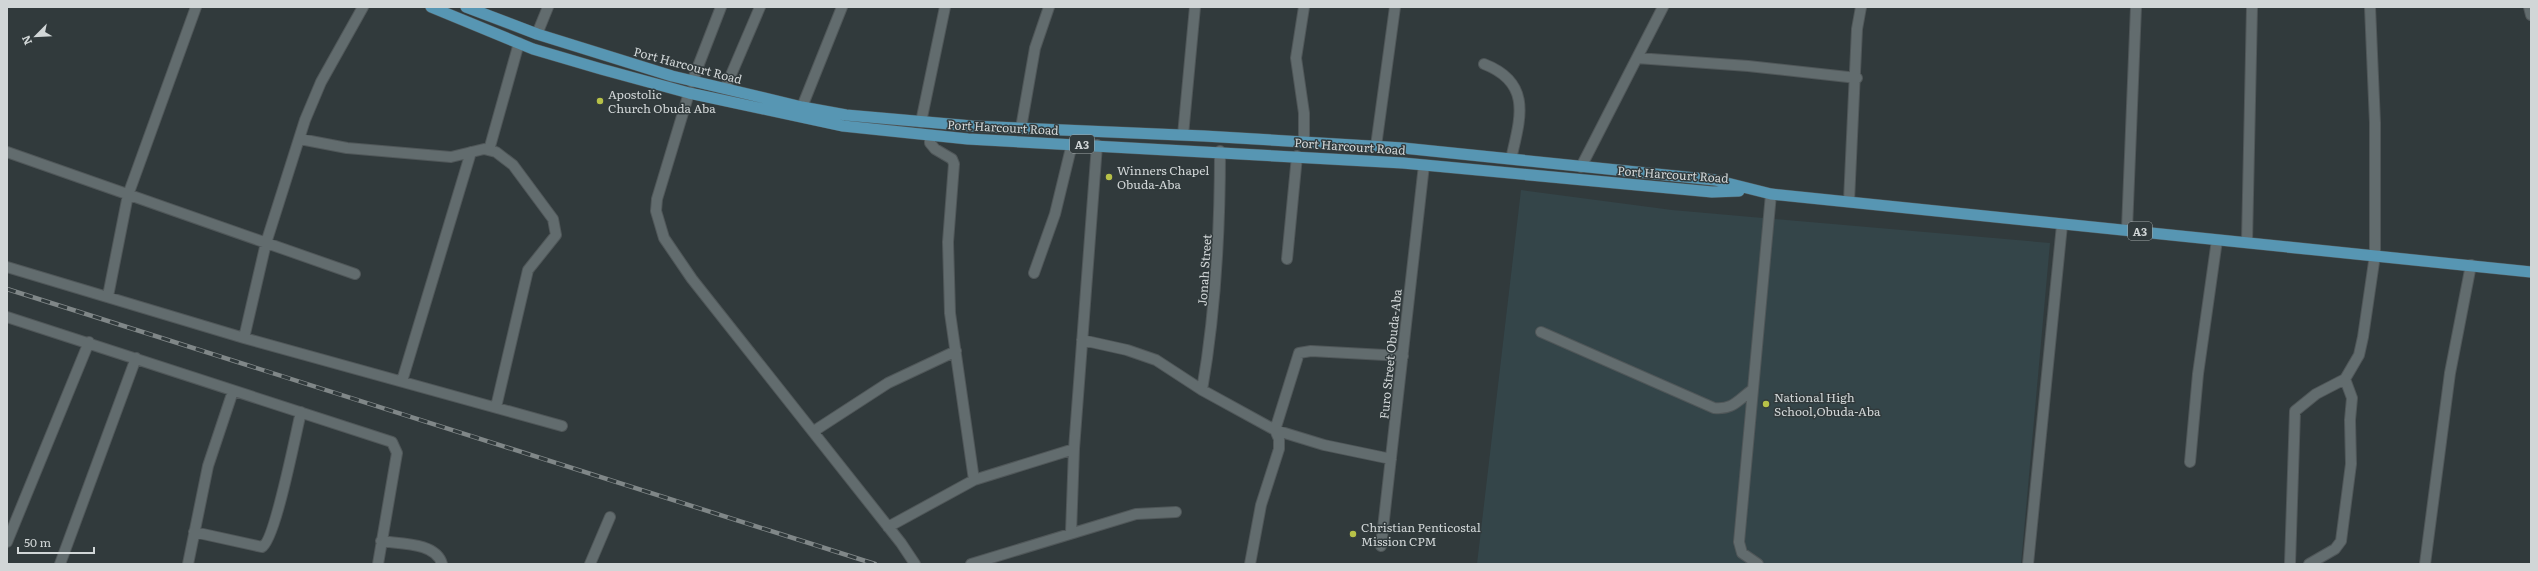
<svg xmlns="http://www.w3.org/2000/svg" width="2538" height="571" viewBox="0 0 2538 571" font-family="Literata,serif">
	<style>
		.built { fill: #344549 }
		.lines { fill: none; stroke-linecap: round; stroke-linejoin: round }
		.minor-casing { stroke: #505759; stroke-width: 12 }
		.trunk-casing { stroke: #505759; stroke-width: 12 }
		.minor { stroke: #626c6e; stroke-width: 10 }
		.trunk { stroke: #5796b3; stroke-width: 11 }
		.rail-casing { stroke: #808788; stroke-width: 4.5 }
		.rail { stroke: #313a3c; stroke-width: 3; stroke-dasharray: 9; stroke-linecap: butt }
		.poi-dot { fill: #b7c148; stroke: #313a3c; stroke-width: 1.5 }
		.labels { text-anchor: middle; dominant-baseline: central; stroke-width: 3; stroke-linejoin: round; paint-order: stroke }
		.shield { fill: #313a3c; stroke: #a1a7a8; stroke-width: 1 }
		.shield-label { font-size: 11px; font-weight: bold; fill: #d1d6d7 }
		.street-label { font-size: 12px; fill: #d1d6d7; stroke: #313a3c }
		.poi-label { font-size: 12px; fill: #d1d6d7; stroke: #313a3c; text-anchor: start }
	</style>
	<rect width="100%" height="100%" fill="#313a3c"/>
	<path class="built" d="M1521,190l151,20 378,33 -29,321h-544z"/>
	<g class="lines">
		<g class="minor-casing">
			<path id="minor" d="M1304,7l-8,51 8,55v29
				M2529,7l2,8
				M537,34l11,-27
				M1637,58l111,8 109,12
				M1484,64c49,19 36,55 27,95
				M692,82l29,-75
				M725,89l35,-82
				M689,93l-32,106 -1,12 8,27 28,41 209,264 14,21
				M802,107l40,-100
				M921,122l24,-115
				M1021,128l14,-80 14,-41
				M930,135v8l5,6 17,10 2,5 -6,78 2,71 24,167
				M1183,135l12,-128
				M300,139l47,9 104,9 33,-8 12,3 17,13 40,54 3,16 -28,35 -32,137
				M1376,146l19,-139
				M489,150l30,-107
				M7,152l348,122
				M1581,167l82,-160
				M1849,201l8,-172 4,-22
				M2127,229l9,-222
				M2247,242l5,-235
				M1287,259l10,-103
				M7,267l237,71 318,88
				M1034,273l21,-59 17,-70
				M108,296l20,-101 68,-188
				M7,317l385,125 5,11 -19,111
				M1541,332l173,76c19,2 24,-8 38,-18
				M244,338l22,-95 39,-123 16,-38 42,-75
				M1082,340l45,10 29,10 46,30 73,40 49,15 67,14
				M402,381l69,-229
				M1202,390c14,-80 18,-158 18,-239
				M814,431l74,-48 68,-32
				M2190,462l8,-88 19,-134
				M888,527l86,-47 100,-31
				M194,532l68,15c13,-6 34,-115 39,-135
				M1071,533l3,-84 23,-304
				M381,541c18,3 55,1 61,23
				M7,542l82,-200
				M1381,546l43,-381
				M60,564l76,-206
				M188,564l20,-98 25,-75
				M590,564l20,-47
				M971,564l165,-50 40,-2
				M1250,564l11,-59 18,-56v-10l-4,-9 24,-77 12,-2 92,5
				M1758,564l-16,-11 -3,-11 32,-348
				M2028,564l34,-339
				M2290,564l5,-153 21,-17 29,-15 14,-24 4,-18 12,-82v-132l-5,-116
				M2309,564l26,-15 6,-8 10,-77 -1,-44 2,-22 -7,-19
				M2425,564l25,-191 21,-108"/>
		</g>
		<g class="trunk-casing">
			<path id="trunk" d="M431,7l102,42 68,20 88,24 154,33 125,13 435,24 309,29 27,-1
				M466,7l71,27 135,42 130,31 44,8 126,11 232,10 199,12 312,32 56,14 760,78"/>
		</g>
		<use href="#minor" class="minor"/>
		<use href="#trunk" class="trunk"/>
		<g class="rail-casing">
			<path id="rail" d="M7,289l868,275"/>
		</g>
		<use href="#rail" class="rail"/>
	</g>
	<g class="poi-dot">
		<circle cx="600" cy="101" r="4"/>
		<circle cx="1109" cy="177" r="4"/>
		<circle cx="1766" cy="404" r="4"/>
		<circle cx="1353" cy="534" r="4"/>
	</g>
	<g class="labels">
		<g class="shield">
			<rect x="1070" y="135" width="24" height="18" rx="3"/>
			<rect x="2128" y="222" width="24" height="18" rx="3"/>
		</g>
		<g class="shield-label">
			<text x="1082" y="144">A3</text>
			<text x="2140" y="231">A3</text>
		</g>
		<g class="street-label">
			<text transform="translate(688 65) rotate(15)">Port Harcourt Road</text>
			<text transform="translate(1003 127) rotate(3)">Port Harcourt Road</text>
			<text transform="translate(1350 146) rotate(4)">Port Harcourt Road</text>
			<text transform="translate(1673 174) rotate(4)">Port Harcourt Road</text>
			<text transform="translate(1204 270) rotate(-86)">Jonah Street</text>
			<text transform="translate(1390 354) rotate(-84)">Furo Street Obuda-Aba</text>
		</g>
		<g class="poi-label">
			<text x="608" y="94">Apostolic<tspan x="608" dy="14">Church Obuda Aba</tspan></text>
			<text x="1117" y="170">Winners Chapel<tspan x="1117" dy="14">Obuda-Aba</tspan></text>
			<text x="1774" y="397">National High<tspan x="1774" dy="14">School,Obuda-Aba</tspan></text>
			<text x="1361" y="527">Christian Penticostal<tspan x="1361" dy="14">Mission CPM</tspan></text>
		</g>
	</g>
	<rect width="2538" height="571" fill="none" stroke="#d1d6d7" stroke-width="16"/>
	<g transform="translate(36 36) rotate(246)" stroke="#313a3c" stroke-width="3" paint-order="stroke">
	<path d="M0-3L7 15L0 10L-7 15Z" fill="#d1d6d7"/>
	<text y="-6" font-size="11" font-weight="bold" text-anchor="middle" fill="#d1d6d7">N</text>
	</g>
	<path d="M18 547v6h76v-6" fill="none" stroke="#d1d6d7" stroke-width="2"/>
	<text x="24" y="547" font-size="12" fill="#d1d6d7" stroke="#313a3c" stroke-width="3" paint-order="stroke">50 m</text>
</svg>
